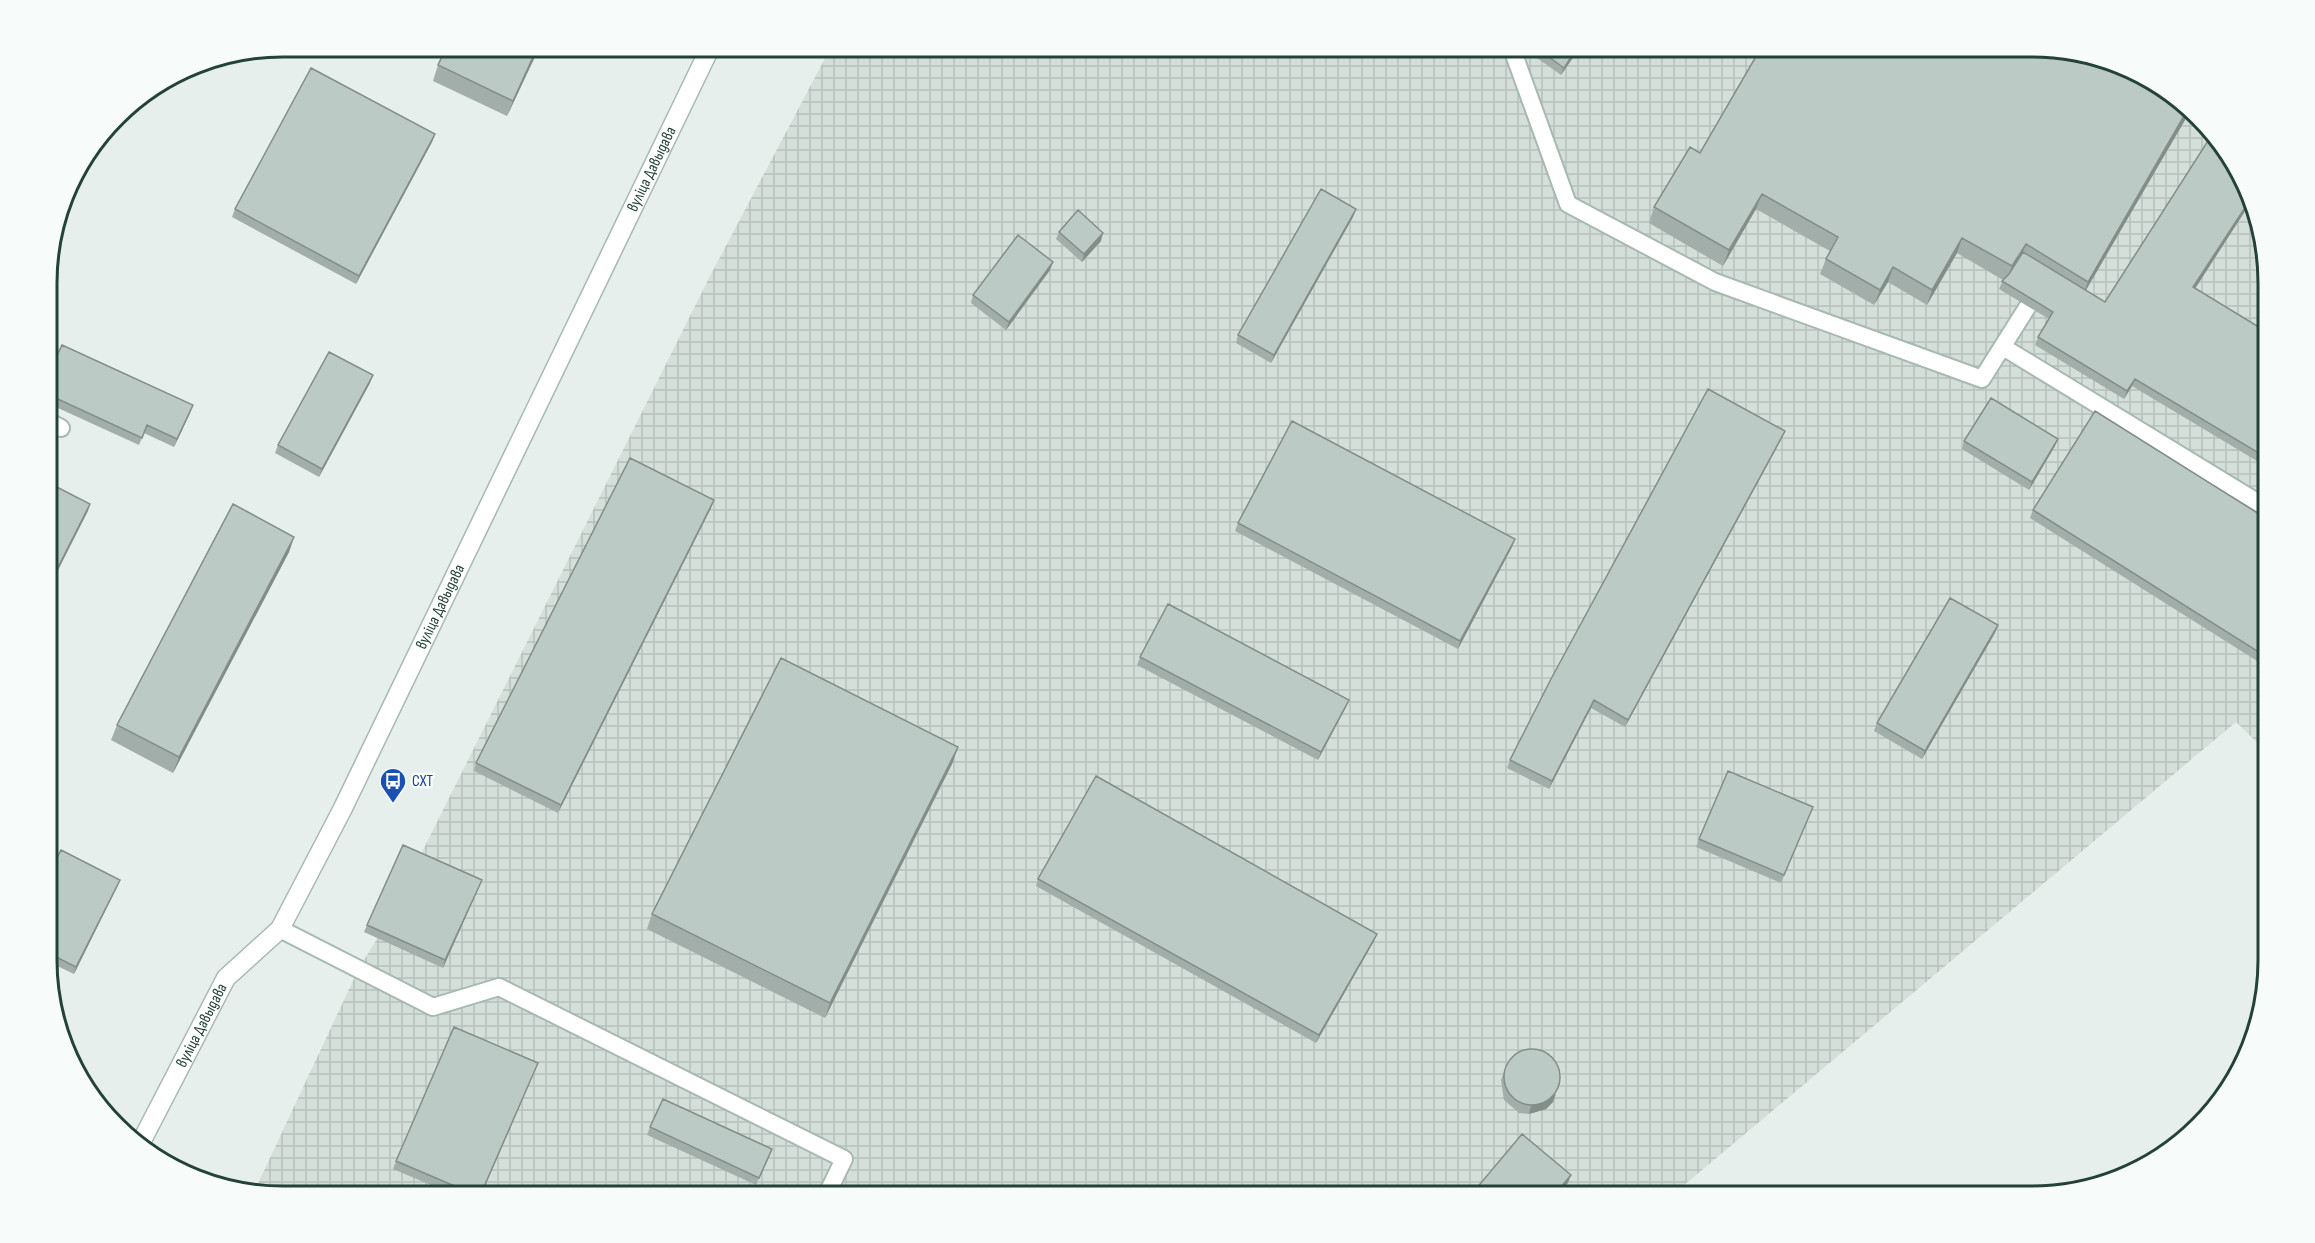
<svg xmlns="http://www.w3.org/2000/svg" width="2315" height="1243" viewBox="0 0 2315 1243" font-family="'Sofia Sans Condensed',sans-serif">
	<style>
		.industrial { fill: url(#industrial-grid) }
		.lines { fill: none; stroke-linecap: round; stroke-linejoin: round }
		.service-casing { stroke: #a8b8b2; stroke-width: 20 }
		.minor-casing { stroke: #a8b8b2; stroke-width: 21 }
		.tertiary-casing { stroke: #a8b8b2; stroke-width: 21 }
		.service { stroke: #fff; stroke-width: 16 }
		.minor { stroke: #fff; stroke-width: 18 }
		.tertiary { stroke: #fff; stroke-width: 18 }
		.rail-casing { stroke: #5f7d75; stroke-width: 7 }
		.rail { stroke: #f7fbf9; stroke-width: 4.5; stroke-dasharray: 14; stroke-linecap: butt }
		.wall { fill: #a1aea9 }
		.shaded-wall { fill: #838d89 }
		.building { fill: #bbcac4; stroke: #838d89; stroke-width: 1.5 }
		.labels { text-anchor: middle; dominant-baseline: central; stroke-width: 5; stroke-linejoin: round; paint-order: stroke }
		.street-label { font-size: 16px; fill: #24423a; stroke: #f7fbf9 }
		.transit-label { font-size: 16px; fill: #164399; stroke: #f7fbf9; text-anchor: start }
		.rim { fill: none; stroke: #24423a; stroke-width: 3 }
	</style>
	<defs>
		<pattern id="industrial-grid" width="8" height="8" patternUnits="userSpaceOnUse" patternTransform="scale(1.5)"><rect width="8" height="8" fill="#d4dfda"/><path d="M0 4h8M4 0v8" fill="none" stroke="#b6c1bc"/></pattern>
	</defs>
	<rect width="100%" height="100%" fill="#e6efeb"/>
	<path class="industrial" d="M831,47h1201l105,24 51,34 40,46 39,101 1,501 -32,-31 -565,474h-1388l-28,-6 103,-220 19,-31 41,-79 291,-582z"/>
	<g class="lines">
		<g class="service-casing">
			<path id="service" d="M1511,46l57,158 147,78 267,97 46,-73
				M2003,347l264,161
				M47,421l14,7
				M280,929l153,78 66,-20 345,172 -18,37"/>
		</g>
		<g class="minor-casing">
			<g id="minor">
				<path id="s1" d="M139,1146l87,-168 54,-49"/>
			</g>
		</g>
		<g class="tertiary-casing">
			<g id="tertiary">
				<path id="s2" d="M280,929l62,-119 369,-764"/>
			</g>
		</g>
		<use href="#service" class="service"/>
		<use href="#minor" class="minor"/>
		<use href="#tertiary" class="tertiary"/>
		<g class="rail-casing">
			<path id="rail" d="M2132,1172l78,-56"/>
		</g>
		<use href="#rail" class="rail"/>
	</g>
	<path class="wall" d="M447,46h93l-33,70 -74,-35 5,-16z
		M1520,46h61l-20,29z
		M2185,120l-99,170 19,12 123,-151 21,54 -54,83 72,44v135l-135,-81 -8,13 -89,-54 3,-8 11,-18 -50,-30 4,-9 -46,-27 -30,52 -39,-23 -14,23 -54,-31 6,-15 4,-8 -74,-42 -33,57 -74,-43 5,-16 46,-54z
		M435,134l-3,8 -76,142 -124,-67 3,-8z
		M1356,209l-3,8 -82,146 -35,-20 2,-8z
		M1059,232l42,9 -19,21 -26,-23z
		M1053,262l-3,8 -44,60 -35,-27 2,-8z
		M47,376l143,37 -16,34 -30,-14 -5,12 -92,-42z
		M370,383l-51,94 -44,-24 3,-8z
		M1782,438l-157,289 -34,-19 -42,81 -42,-21 3,-8z
		M1964,441l91,5 -26,44 -67,-41z
		M714,500l-3,8 -153,305 -84,-42 2,-8z
		M2033,510l235,144 -6,10 -232,-146z
		M1238,523l277,16 -3,8 -54,102 -223,-118z
		M294,537l-5,15 -116,221 -62,-33 6,-15z
		M1995,633l-73,126 -48,-28 3,-8z
		M1140,657l206,50 -28,53 -181,-95z
		M953,762l-128,256 -178,-89 5,-15z
		M1813,807l-32,76 -85,-36 3,-8z
		M48,875l69,12 -43,87 -25,-12z
		M1038,879l339,55 -3,7 -58,102 -280,-157z
		M482,880l-39,88 -79,-36 3,-7z
		M1507,1063l46,39 -7,7 -17,5 -10,-1 -15,-13 -3,-20z
		M535,1070l-54,126h-24l-64,-27 3,-8z
		M650,1127l119,30 -13,28 -109,-50z"/>
	<path class="shaded-wall" d="M538,46h2l-33,70 6,-15z
		M1578,46h3l-20,29 3,-7z
		M2189,107l-4,13 -103,177 6,-15z
		M435,134l-3,8 -76,142 3,-8z
		M1762,194l-6,15 -33,57 6,-16z
		M2248,203l1,2 -58,90 2,-8z
		M1356,209l-3,8 -82,146 3,-8z
		M1103,233l-2,8 -19,21 2,-8z
		M1962,238l-5,15 -30,52 5,-15z
		M2026,244l-6,16 -14,22 6,-16z
		M1053,262l-3,8 -44,60 3,-8z
		M1893,267l-5,15 -14,23 6,-15z
		M373,375l-3,8 -51,94 3,-8z
		M2135,379l-3,7 -8,13 3,-8z
		M193,405l-3,8 -16,34 3,-8z
		M1785,431l-3,7 -157,289 3,-7z
		M2058,439l-3,7 -26,44 3,-8z
		M714,500l-3,8 -153,305 3,-8z
		M90,504l-2,7 -40,79v-3z
		M294,537l-5,15 -116,221 6,-16z
		M1515,539l-3,8 -54,102 2,-8z
		M1998,625l-3,8 -73,126 3,-8z
		M2268,651v3l-6,10 3,-8z
		M1349,700l-3,7 -28,53 3,-8z
		M1594,700l-3,8 -42,81 3,-8z
		M958,747l-5,15 -128,256 5,-15z
		M120,880l-3,7 -43,87 2,-7z
		M482,880l-3,7 -36,81 2,-8z
		M1377,934l-3,7 -58,102 3,-8z
		M1556,1094l-3,8 -7,7 -17,5 2,-8z
		M1571,1175l-3,8 -11,13h-4z"/>
	<path class="building" d="M447,46h91l-25,55 -75,-36z
		M1534,46h44l-14,22z
		M1762,46h270l95,23 46,26 16,12 -101,175 -62,-38 -14,22 -50,-28 -30,52 -39,-23 -13,23 -54,-31 12,-22 -76,-43 -33,56 -75,-43 36,-60 10,6z
		M311,68l124,66 -76,142 -124,-67z
		M2213,133l15,18 20,52 -55,84 74,45v126l-132,-79 -8,12 -89,-54 15,-25 -51,-31 7,-7 14,-22 82,50z
		M1321,189l35,20 -82,146 -36,-20z
		M1078,210l25,23 -19,21 -25,-22z
		M1018,235l35,27 -44,60 -36,-27z
		M62,345l131,60 -16,34 -30,-14 -5,13 -95,-44v-18z
		M329,352l44,23 -51,94 -44,-24z
		M1708,389l77,42 -157,289 -34,-20 -42,81 -42,-21 41,-81z
		M1991,398l67,41 -26,43 -68,-41z
		M2095,411l172,108 1,132 -3,5 -232,-146z
		M1292,421l223,118 -55,102 -222,-118z
		M630,458l84,42 -153,305 -85,-42z
		M47,482l43,22 -42,83z
		M233,504l61,33 -115,220 -62,-32z
		M1950,598l48,27 -73,126 -48,-28z
		M1168,604l181,96 -28,52 -181,-95z
		M781,658l177,89 -128,256 -178,-89z
		M1728,771l85,36 -29,68 -85,-36z
		M1096,776l281,158 -58,101 -281,-156z
		M403,845l79,35 -37,80 -78,-35z
		M61,850l59,30 -44,87 -28,-14v-78z
		M454,1027l84,36 -58,133h-2l-82,-35z
		M1504 1077a28 28 0 1 1 56 0a28 28 0 1 1-56 0Z
		M663,1099l109,50 -13,29 -109,-51z
		M1522,1134l49,41 -18,21h-83z
		M1191,1192l9,4h-11z"/>
	<defs>
		<g id="bus-pin" transform="scale(1.35)"><path d="M0 17L-7.5 6A9.5 9.5 0 1 1 7.5 6Z" fill="#1a4fb4" stroke="#f7fbf9"/><path d="M-5-6H5V4H4V6H2V4H-2V6H-4V4H-5ZM-3.5-4V0h7V-4ZM-3.5 1.2v1.5H-2V1.2ZM2 1.2v1.5H3.5V1.2Z" fill="#fff"/></g>
	</defs>
	<g fill-rule="evenodd">
		<use href="#bus-pin" x="393" y="781"/>
	</g>
	<g class="labels">
		<g class="street-label">
			<text stroke="none"><textPath href="#s2" startOffset="846">вуліца Давыдава</textPath></text>
			<text stroke="none"><textPath href="#s2" startOffset="360">вуліца Давыдава</textPath></text>
			<text stroke="none"><textPath href="#s1" startOffset="136">вуліца Давыдава</textPath></text>
		</g>
		<g class="transit-label">
			<text x="412" y="781">СХТ</text>
		</g>
	</g>
	<path d="M0 0H2315V1243H0ZM283 57H2032A226 226 0 0 1 2258 283V960A226 226 0 0 1 2032 1186H283A226 226 0 0 1 57 960V283A226 226 0 0 1 283 57Z" fill="#f7fbf9" fill-rule="evenodd"/>
	<path class="rim" d="M283 57H2032A226 226 0 0 1 2258 283V960A226 226 0 0 1 2032 1186H283A226 226 0 0 1 57 960V283A226 226 0 0 1 283 57Z"/>
</svg>
